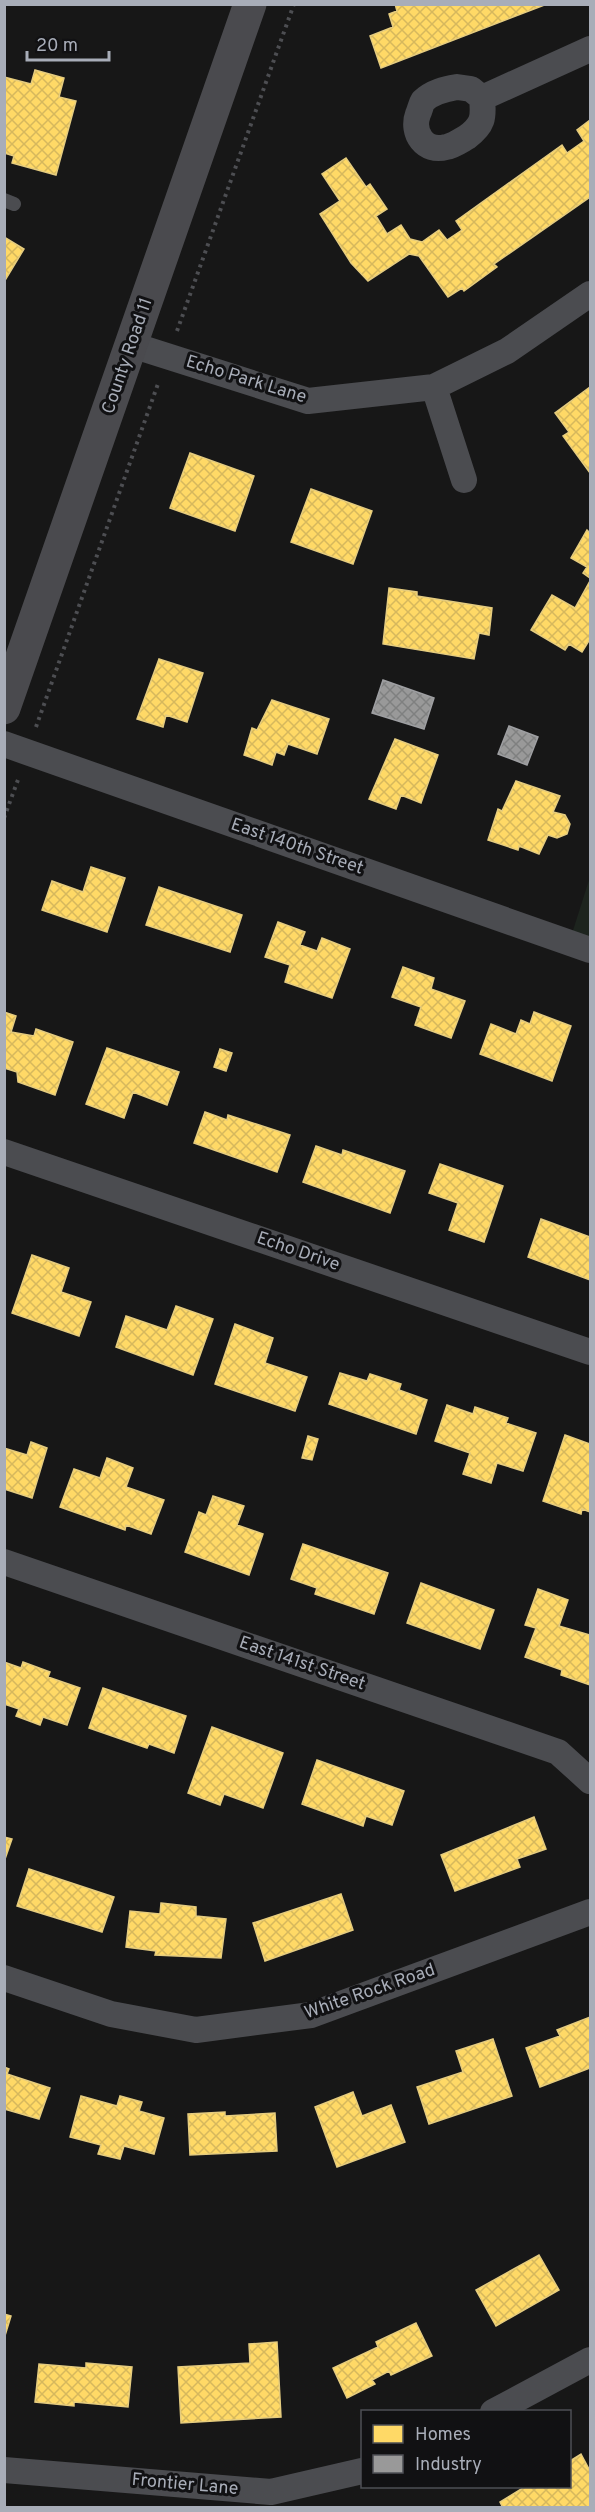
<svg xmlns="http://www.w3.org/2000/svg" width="595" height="2512" viewBox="0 0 595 2512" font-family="Overpass,sans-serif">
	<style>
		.green { fill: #1d241e }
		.homes { fill: url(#homes-cross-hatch); stroke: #e5cc7f; stroke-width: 1.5 }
		.industry { fill: url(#industry-cross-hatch); stroke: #9e9fa2; stroke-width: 1.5 }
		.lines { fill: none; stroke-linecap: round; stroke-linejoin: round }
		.path { stroke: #4d4e52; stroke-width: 4; stroke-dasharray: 3 4.5; stroke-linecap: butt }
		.lane { stroke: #4b4c50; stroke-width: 14 }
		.street { stroke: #4b4c50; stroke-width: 26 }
		.secondary { stroke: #4a4a4e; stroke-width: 33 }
		.labels { text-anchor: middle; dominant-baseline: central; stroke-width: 6; stroke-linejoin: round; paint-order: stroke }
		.street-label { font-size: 18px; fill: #a8adb8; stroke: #111113 }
	</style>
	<defs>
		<pattern id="homes-cross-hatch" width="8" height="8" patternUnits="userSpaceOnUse" patternTransform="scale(1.5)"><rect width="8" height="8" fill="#ffd966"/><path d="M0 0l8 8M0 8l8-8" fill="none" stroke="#d6b85d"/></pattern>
		<pattern id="industry-cross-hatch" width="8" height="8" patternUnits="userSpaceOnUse" patternTransform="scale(1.5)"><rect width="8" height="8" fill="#999"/><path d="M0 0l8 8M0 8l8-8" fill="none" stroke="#7f8080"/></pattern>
	</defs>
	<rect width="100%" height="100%" fill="#171717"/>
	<path class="green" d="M590,877v73l-21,-7z"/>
	<path class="homes" d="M395,4h152l-166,64 -11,-32 23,-9 -4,-13 8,-3z
		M35,70l29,8 -5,19 17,4 -20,74 -44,-12 2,-7 -10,-3v-76l27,7z
		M590,120v77l-96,67 3,3 -33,24 -2,-3 -14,9 -29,-41 -10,-2 -41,27 -17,-18 -31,-49 20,-13 -18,-27 24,-16 20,29 4,-3 17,25 -11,7 11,18 14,-9 9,14 12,3 17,-12 8,10 15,-10 -6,-9 106,-76 5,8 17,-12 -7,-11z
		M4,237l20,12 -20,33z
		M590,387v86l-27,-37 6,-4 -14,-19z
		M190,453l64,23 -19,55 -65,-23z
		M311,489l61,22 -19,53 -62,-22z
		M587,530l3,3v45l-7,-5 4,-6 -16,-9z
		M590,581v58l-8,13 -13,-8 -4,6 -34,-20 21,-35 23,13z
		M389,588l28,4v4l75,12 -3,27 -10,-2 -5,26 -91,-15z
		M159,659l44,14 -16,49 -21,-7 -3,12 -26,-8z
		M272,700l57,19 -12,35 -29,-10 -4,11 -8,-3 -4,13 -28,-10 8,-27 5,2z
		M395,739l43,16 -17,48 -20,-8 -5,14 -27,-10z
		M516,781l44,15 -7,16 12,3 5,9 -3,10 -10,4 -9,-3 -9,19 -20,-8 -1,4 -30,-10 10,-31 4,2z
		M91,867l34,11 -18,54 -65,-22 10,-29 31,11z
		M159,887l83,28 -12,37 -84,-27z
		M278,922l27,10 -5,13 17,6 5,-13 28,11 -18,49 -47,-16 5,-17 -25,-8z
		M403,967l31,11 -3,11 34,12 -14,37 -36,-13 6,-18 -29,-10z
		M4,1012l12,4 -5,16 23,4 2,-7 37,13 -18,53 -37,-13 -1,-10 -13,-4z
		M534,1012l37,14 -19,55 -72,-27 11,-30 25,10 5,-14 9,4z
		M107,1048l72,24 -12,33 -34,-13 -9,26 -38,-14z
		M220,1049l12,4 -6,18 -12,-4z
		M205,1112l22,8 1,-5 62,20 -13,37 -83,-29z
		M316,1146l26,9 1,-5 62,21 -15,42 -87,-31z
		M440,1164l63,22 -19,56 -35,-12 9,-27 -29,-10z
		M541,1219l49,18v43l-62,-23z
		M32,1255l37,13 -8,24 30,10 -12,34 -67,-23z
		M176,1306l37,13 -20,56 -77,-28 10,-31 41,14z
		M235,1324l38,14 -8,25 42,14 -12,34 -80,-27z
		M340,1373l27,8 3,-7 31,10 -2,6 28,10 -11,34 -87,-30z
		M447,1405l26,9 2,-7 33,11 -2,5 30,10 -13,38 -26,-8 -6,20 -28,-9 7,-21 -35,-12z
		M565,1435l25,9v68l-8,-3 -1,5 -38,-13z
		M308,1436l10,3 -6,21 -10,-2z
		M31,1442l16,6 -15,50 -28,-9v-41l23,7z
		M107,1458l26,10 -7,19 38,13 -13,34 -25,-9 -1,5 -65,-23 14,-38 26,9z
		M213,1496l31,10 -7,19 26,9 -14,41 -64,-23 14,-40 7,3z
		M303,1544l85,29 -14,41 -59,-20 2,-6 -26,-9z
		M421,1583l73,27 -14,39 -73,-26z
		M538,1589l30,11 -9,26 31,9v50l-29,-10 1,-5 -37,-13 11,-29 -11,-3z
		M4,1662l17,6 2,-6 27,10 -2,5 32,11 -13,37 -24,-8 -3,8 -24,-9 3,-7 -15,-5z
		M103,1688l83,28 -12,37 -25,-9 -2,4 -58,-20z
		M212,1727l71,26 -20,55 -39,-14 -4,11 -32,-12z
		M317,1760l87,31 -12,34 -26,-9 -3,10 -61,-22z
		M534,1817l12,32 -29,10 3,8 -65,24 -14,-36z
		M4,1837l8,2 -8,23z
		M29,1869l85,28 -12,35 -85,-26z
		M341,1894l12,36 -88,31 -12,-38z
		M161,1903l35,4v9l30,3 -5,39 -66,-3 1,-4 -30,-4 4,-36 30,3z
		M590,2017v51l-50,19 -14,-39 34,-12 -3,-6z
		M493,2039l19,57 -83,28 -12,-37 46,-15 -7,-21z
		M4,2067l5,2 -2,5 43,14 -11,31 -35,-10z
		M353,2092l9,24 29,-11 14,37 -68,25 -22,-60z
		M81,2096l36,10 3,-10 22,6 -3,9 25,7 -10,36 -30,-8 -4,13 -22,-5 3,-9 -31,-8z
		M225,2112v4l50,-3 2,38 -87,4 -2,-41z
		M539,2255l20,35 -63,36 -20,-36z
		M4,2314l7,2 -7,23z
		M416,2323l16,33 -41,19 -2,-4 -17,9 3,4 -28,14 -14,-30 45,-21 -2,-5z
		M277,2342l4,75 -100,6 -3,-56 72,-4 -1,-19z
		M86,2363l46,4 -4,40 -54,-5v4l-39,-4 4,-38 47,4z
		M581,2454l9,17v37h-87l-3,-6 26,-16h44v-25z"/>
	<path class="industry" d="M383,680l51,18 -10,31 -52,-16z
		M509,726l29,11 -11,28 -29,-11z"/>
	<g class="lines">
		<path class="path" d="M177,331l117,-327
			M36,727l123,-346
			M4,818l15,-41"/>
		<path class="lane" d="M4,200l10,4"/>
		<path class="street" d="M457,87l14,2 11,9c2,20 1,27 -15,39 -7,4 -14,9 -21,10 -21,6 -35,-14 -28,-33 2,-4 3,-10 5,-13 9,-9 22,-12 34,-14z
			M482,98l108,-49
			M132,345l176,56 126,-14 73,-36 83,-57
			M434,387l30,93
			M4,744l586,206
			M4,1152l586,200
			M4,1562l554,190 32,29
			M4,1978l107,36 85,16 115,-15 279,-103
			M493,2412l97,-52
			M4,2470l267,22 91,-21"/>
		<path class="secondary" d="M4,708l246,-704"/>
	</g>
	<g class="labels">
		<g class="street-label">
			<text transform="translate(128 356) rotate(-71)">County Road 11</text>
			<text transform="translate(246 380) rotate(17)">Echo Park Lane</text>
			<text transform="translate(297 847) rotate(19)">East 140th Street</text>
			<text transform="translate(298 1252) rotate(19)">Echo Drive</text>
			<text transform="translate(302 1664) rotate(19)">East 141st Street</text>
			<text transform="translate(370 1992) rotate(-19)">White Rock Road</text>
			<text transform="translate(185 2485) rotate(5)">Frontier Lane</text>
		</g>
	</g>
	<rect width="595" height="2512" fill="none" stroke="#a8adb8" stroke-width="12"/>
	<rect x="361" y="2410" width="210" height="78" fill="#111113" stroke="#4d4f55" stroke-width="1.5"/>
	<rect x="373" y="2425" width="30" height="18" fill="#ffd966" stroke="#4d4f55" stroke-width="1.5"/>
	<text x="415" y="2440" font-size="18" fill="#a8adb8">Homes</text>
	<rect x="373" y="2455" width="30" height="18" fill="#999999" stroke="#4d4f55" stroke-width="1.5"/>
	<text x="415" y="2470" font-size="18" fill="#a8adb8">Industry</text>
	<path d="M27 51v9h82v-9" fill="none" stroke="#a8adb8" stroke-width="3"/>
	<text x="36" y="51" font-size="18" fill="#a8adb8" stroke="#111113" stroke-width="4.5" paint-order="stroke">20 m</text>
</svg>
